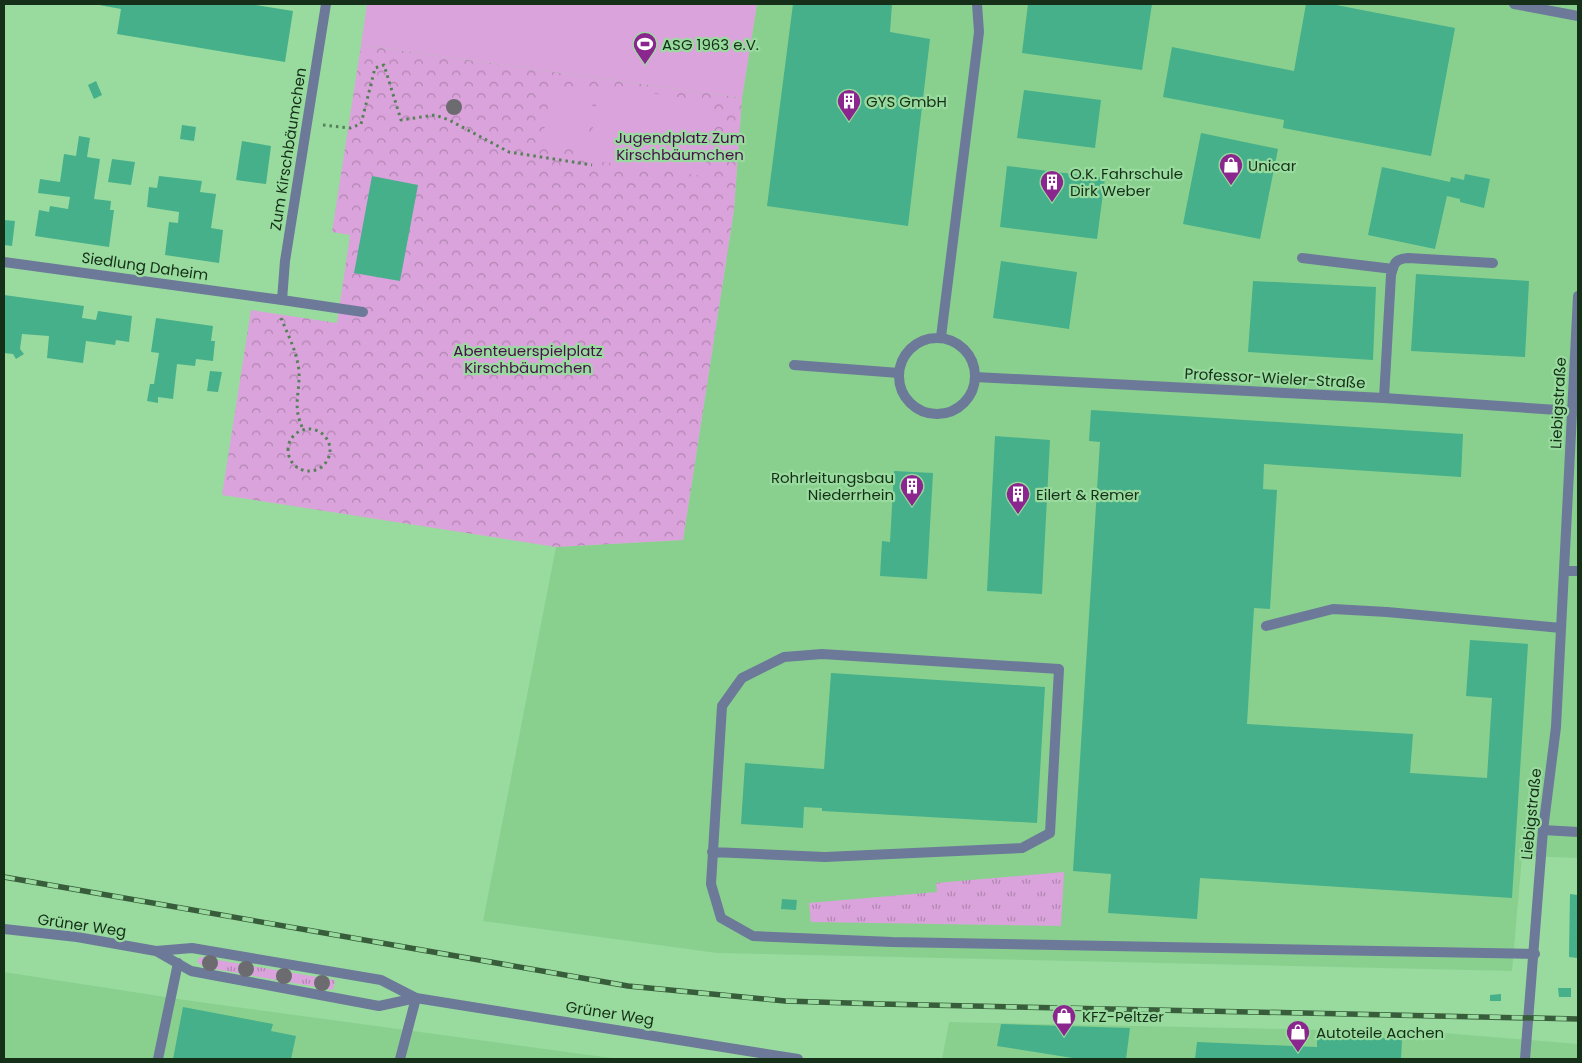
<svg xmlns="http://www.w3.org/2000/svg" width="1582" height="1063" viewBox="0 0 1582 1063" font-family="Poppins,sans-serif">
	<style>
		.built { fill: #89d08f }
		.grass { fill: url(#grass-tufts) }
		.park { fill: url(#park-crowns) }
		.pitch { fill: #dba3db }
		.building { fill: #45b08a }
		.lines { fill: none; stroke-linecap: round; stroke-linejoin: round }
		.path { stroke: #548158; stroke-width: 3; stroke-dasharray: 2.5 4; stroke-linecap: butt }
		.service { stroke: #6c7999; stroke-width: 10 }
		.minor { stroke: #6c7999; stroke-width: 10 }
		.tertiary { stroke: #6c7999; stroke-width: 10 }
		.rail-casing { stroke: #385d3b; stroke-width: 5.5 }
		.rail { stroke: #99db9e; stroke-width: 4; stroke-dasharray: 11; stroke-linecap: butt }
		.tree { fill: #6c6b70 }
		.labels { text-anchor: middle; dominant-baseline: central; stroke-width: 4.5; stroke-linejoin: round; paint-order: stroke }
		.poi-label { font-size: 15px; fill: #152f18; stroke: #99db9e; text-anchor: start }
		.park-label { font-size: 15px; fill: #480f4a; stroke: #99db9e }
		.street-label { font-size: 15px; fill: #152f18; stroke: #99db9e }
	</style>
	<defs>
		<pattern id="grass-tufts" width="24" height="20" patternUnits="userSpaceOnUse" patternTransform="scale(1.25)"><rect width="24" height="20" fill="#dba3db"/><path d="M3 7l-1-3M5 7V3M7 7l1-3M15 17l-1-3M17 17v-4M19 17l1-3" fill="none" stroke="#b085b1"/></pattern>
		<pattern id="park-crowns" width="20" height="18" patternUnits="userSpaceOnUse" patternTransform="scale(1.25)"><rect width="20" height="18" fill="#dba3db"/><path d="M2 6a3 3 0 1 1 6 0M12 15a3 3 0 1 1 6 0" fill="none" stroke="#b085b1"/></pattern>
	</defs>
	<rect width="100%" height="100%" fill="#99db9e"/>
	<path class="built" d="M757,4h821v854l-56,-2 -10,115 -795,-18 -234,-32 73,-374 127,-7 51,-330 8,-112z
		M4,972l181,28 434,59h-615z
		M949,1022l482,10 147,12v15h-636z"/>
	<path class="grass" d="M1064,872l-3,54 -250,-4 -2,-19 128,-11 -1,-9z
		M200,957l135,23 -2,10 -129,-23 -7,-5z"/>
	<path class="park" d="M361,45l381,53 -8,112 -51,330 -127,7 -334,-52 29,-185 86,13 13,-88 -18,-3z"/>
	<path class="pitch" d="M367,4h390l-15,94 -381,-53z
		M599,86l115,16 -11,74 -115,-16z
		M551,88l43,7 -9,57 -43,-8z"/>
	<path class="building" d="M94,4h155l44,7 -8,51 -168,-28 4,-25z
		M793,4h99l-2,28 40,7 -22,187 -141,-20z
		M1028,4h124l-10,66 -120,-17z
		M1306,4h25l124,24 -24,128 -148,-28 1,-8 -121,-23 9,-50 122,24z
		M96,81l6,14 -8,4 -6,-14z
		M1024,90l77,10 -6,48 -78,-10z
		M182,125l14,2 -2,14 -14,-2z
		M1201,133l77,16 -18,90 -77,-15z
		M79,136l11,2 -3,19 13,2 -6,40 17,2 -1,9h4l-5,37 -74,-11 4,-26 10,2 1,-6 18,3 2,-12 -32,-4 2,-14 20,3 4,-28 12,2z
		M242,141l29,5 -5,38 -30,-4z
		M112,159l23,3 -4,23 -23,-3z
		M1007,166l98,12 -8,61 -97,-12z
		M1382,167l68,15 1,-5 13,3 1,-6 25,5 -6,29 -24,-6v-3l-13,-3 -12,53 -67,-14z
		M159,176l43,5 -2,11 16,2 -5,34 12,2 -4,33 -54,-8 4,-33 9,1 1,-11 -32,-5 2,-20 8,1z
		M372,176l46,9 -18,96 -46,-8z
		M4,220l11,1 -3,25 -8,-1z
		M1001,261l76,11 -8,57 -76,-11z
		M1416,274l113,7 -4,76 -114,-6z
		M1253,281l123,6 -3,73 -125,-8z
		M4,295l80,11 -2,12 14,2 2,-9 34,5 -3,26 -13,-2 -1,5 -29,-4 -3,22 -36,-5 2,-22 -27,-2 -2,15 4,5 -8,5 -3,-5 -9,-1z
		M156,318l57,8 -2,15h4l-2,20 -17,-2 -1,7 -18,-2 -4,35 -15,-2v6l-11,-2 3,-17h4l5,-31 -8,-1z
		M210,371l12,1 -4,20 -11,-1z
		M1091,410l372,24 -2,43 -197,-13 -1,25 14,1 -7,119 -16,-1 -7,116 166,10 -3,39 77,5 5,-80 -26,-2 4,-56 58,4 -16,254 -312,-20 -3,41 -89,-6 3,-39 -38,-3 27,-429 -11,-1z
		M995,436l55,4 -8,154 -55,-3z
		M894,471l39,2 -6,106 -47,-3 2,-35 8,1z
		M831,673l214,14 -8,136 -215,-12v-3l-18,-1 -1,21 -62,-4 4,-61 79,6z
		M1570,894l8,1v63l-9,-1z
		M782,899l15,1 -1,10 -15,-1z
		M1558,988h13v9h-12z
		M1501,994v7h-11v-6z
		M183,1007l90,17 -2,7 25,5 -5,23h-118z
		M1001,1024l129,4 -4,31h-47l-82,-13z
		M1317,1035l85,4 -1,20h-206l2,-17 120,5z"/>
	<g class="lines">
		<path class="path" d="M323,125l27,3 11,-4 14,-56 9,-3 17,55 34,-5 14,5 60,32 83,13
			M281,318c7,17 16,34 18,53 1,24 -7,35 4,58
			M288 450a21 21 0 1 1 42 0a21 21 0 1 1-42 0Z"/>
		<path class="service" d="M1514,4l64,12
			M1302,258l91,11
			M282,300l81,12
			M794,365l105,8
			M1384,398l7,-123c3,-12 4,-16 17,-17l85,5
			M1565,571h13
			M1266,626l67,-17 54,3 174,16
			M1543,830l35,2
			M712,852l113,5 197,-9 28,-15 9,-164 -237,-15 -38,3 -42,21 -20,28 -11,178 10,34 32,18 139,6 643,12
			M158,1059l20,-96"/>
		<path class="minor" d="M4,262l278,38 3,-39 41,-257
			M941,337l38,-305 -2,-28
			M899 376a38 38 0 1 1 76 0a38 38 0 1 1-76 0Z
			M975,377l409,21 188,13
			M400,1059l16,-61
			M1525,1059l18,-229 13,-103 22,-431"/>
		<path class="tertiary" d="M4,929l73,8 79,14 36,-3 189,32 35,18 382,61
			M156,951l35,20 188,35 37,-8"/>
		<g class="rail-casing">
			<path id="rail" d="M4,877l624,109 157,15 96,3 697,15"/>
		</g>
		<use href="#rail" class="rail"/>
	</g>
	<g class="tree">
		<circle cx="454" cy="107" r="8"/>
		<circle cx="210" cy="963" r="8"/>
		<circle cx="246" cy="969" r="8"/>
		<circle cx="284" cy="976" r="8"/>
		<circle cx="322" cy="983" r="8"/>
	</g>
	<defs>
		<g id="stadium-pin" transform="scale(1.25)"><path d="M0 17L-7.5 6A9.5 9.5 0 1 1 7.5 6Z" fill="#8a268e" stroke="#99db9e"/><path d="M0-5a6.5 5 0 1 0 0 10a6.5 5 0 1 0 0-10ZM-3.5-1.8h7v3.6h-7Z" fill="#fff"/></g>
		<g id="building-pin" transform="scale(1.25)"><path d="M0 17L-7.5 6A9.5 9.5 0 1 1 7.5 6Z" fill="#8a268e" stroke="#99db9e"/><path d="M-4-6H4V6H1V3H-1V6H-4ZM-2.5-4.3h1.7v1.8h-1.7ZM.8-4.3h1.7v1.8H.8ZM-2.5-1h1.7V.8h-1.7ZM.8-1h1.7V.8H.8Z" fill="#fff"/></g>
		<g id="shop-pin" transform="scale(1.25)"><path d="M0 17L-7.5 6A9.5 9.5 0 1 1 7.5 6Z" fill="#8a268e" stroke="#99db9e"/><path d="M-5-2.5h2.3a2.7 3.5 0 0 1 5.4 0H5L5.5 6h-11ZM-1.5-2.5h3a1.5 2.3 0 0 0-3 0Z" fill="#fff"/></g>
	</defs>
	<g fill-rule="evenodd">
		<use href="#stadium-pin" x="645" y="44"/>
		<use href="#building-pin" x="849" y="101"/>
		<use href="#shop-pin" x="1231" y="165"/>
		<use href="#building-pin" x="1052" y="182"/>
		<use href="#building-pin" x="912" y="486"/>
		<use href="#building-pin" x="1018" y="494"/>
		<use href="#shop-pin" x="1064" y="1016"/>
		<use href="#shop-pin" x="1298" y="1032"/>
	</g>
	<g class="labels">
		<g class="poi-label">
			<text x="662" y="44">ASG 1963 e.V.</text>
			<text x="866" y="101">GYS GmbH</text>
			<text x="1248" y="165">Unicar</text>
			<text x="1070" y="173">O.K. Fahrschule<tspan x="1070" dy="17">Dirk Weber</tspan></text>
			<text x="894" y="477" text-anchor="end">Rohrleitungsbau<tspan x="894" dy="17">Niederrhein</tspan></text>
			<text x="1036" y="494">Eilert &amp; Remer</text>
			<text x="1082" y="1016">KFZ-Peltzer</text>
			<text x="1316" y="1032">Autoteile Aachen</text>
		</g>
		<g class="park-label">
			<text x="680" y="137">Jugendplatz Zum<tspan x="680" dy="17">Kirschbäumchen</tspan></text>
			<text x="528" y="350">Abenteuerspielplatz<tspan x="528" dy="17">Kirschbäumchen</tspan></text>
		</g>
		<g class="street-label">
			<text transform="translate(288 149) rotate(-81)">Zum Kirschbäumchen</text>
			<text transform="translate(145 266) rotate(8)">Siedlung Daheim</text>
			<text transform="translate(1275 378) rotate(3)">Professor-Wieler-Straße</text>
			<text transform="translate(1558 403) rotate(-87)">Liebigstraße</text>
			<text transform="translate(1531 814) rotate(-84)">Liebigstraße</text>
			<text transform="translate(82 925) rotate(8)">Grüner Weg</text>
			<text transform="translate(610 1013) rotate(9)">Grüner Weg</text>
		</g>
	</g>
	<rect width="1582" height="1063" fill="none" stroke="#152f18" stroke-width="10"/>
</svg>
